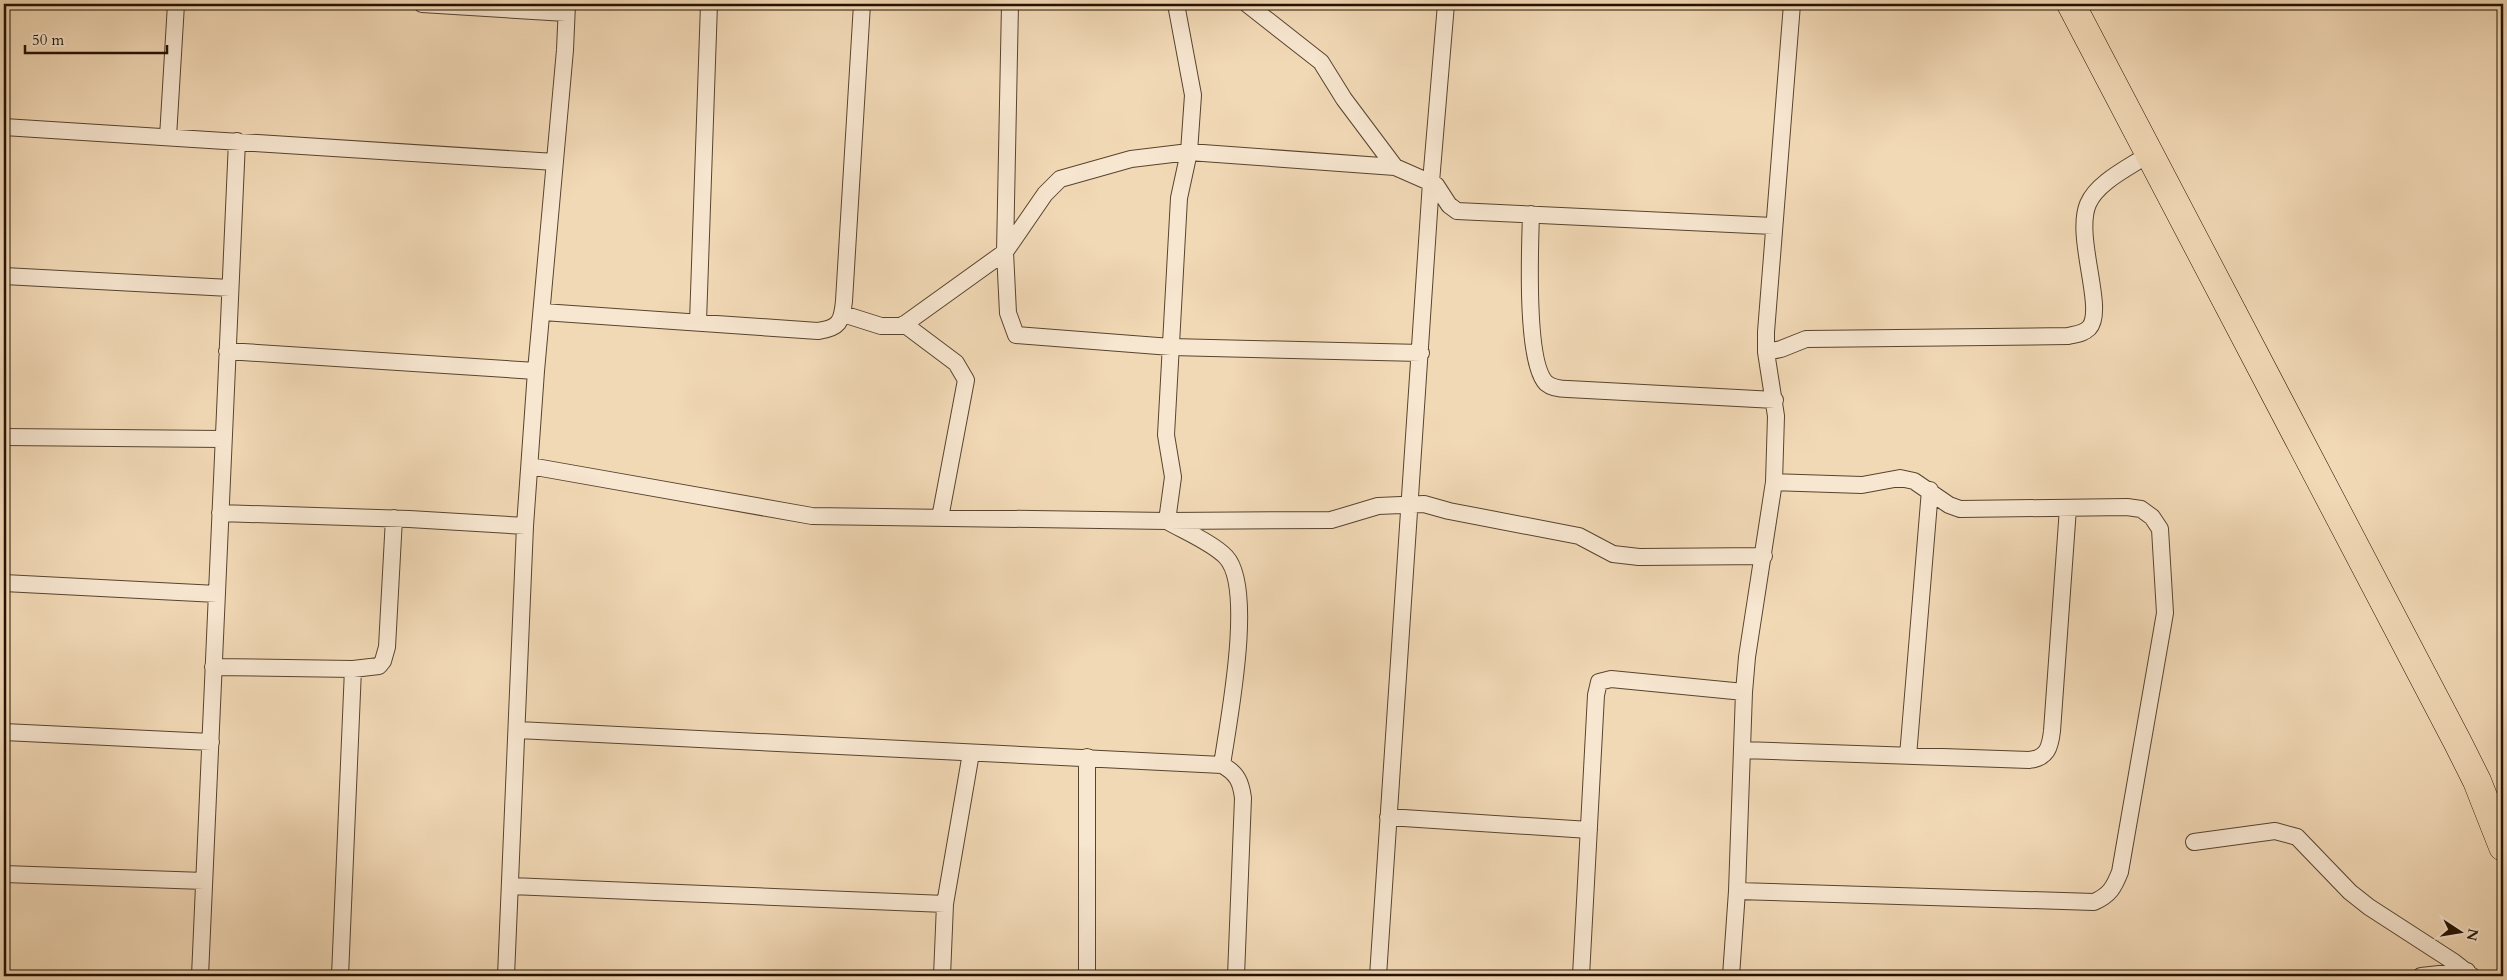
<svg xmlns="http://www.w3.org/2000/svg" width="2507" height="980" viewBox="0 0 2507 980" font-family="Cardo,serif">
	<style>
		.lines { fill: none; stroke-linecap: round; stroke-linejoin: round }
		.minor-casing { stroke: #58442e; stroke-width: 18 }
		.trunk-casing { stroke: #251201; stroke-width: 29 }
		.minor { stroke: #f7e6d0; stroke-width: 16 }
		.trunk { stroke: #f2d9b6; stroke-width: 28 }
	</style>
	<rect width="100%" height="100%" fill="#f2d9b6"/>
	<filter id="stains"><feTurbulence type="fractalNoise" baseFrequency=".004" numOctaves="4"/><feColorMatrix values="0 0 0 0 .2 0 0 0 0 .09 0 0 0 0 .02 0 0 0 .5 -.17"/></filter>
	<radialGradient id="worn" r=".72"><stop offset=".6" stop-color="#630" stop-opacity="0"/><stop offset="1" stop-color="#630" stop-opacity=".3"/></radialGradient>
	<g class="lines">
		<g class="minor-casing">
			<path id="minor" d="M422,4l144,9
				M1010,4l-5,248 3,61 8,22 155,12 250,6
				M1176,4l17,91 -4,57 -10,46 -13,237 7,42 -6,44c17,10 46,22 59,36 29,31 2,166 -4,208
				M1247,4l74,58 23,37 51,68 41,18 13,20 8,6 316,15
				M4,127l551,35
				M168,137l8,-133
				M1531,214c-1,32 -6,147 15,169 6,5 14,6 22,6l207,11
				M4,276l226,12
				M543,312l275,19c21,-3 24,-9 26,-30l18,-297
				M843,314l38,12h21l103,-74 40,-58 15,-15 71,-20 58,-7 206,15
				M698,322l11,-318
				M904,324l52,39 10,17 -26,138
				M227,351l309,20
				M1766,352l15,-3 25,-10 262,-3c8,-2 15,-2 21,-8 17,-18 -15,-91 -1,-124 9,-22 42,-37 61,-50
				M4,437l219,2
				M530,466l282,50 355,5 164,-1 47,-14 46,-2 25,7 130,25 34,18 26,3 125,-1
				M220,513l189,6 116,7
				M4,583l213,11
				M213,667l140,2 26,-3 4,-5 4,-14 7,-129
				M518,730l704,35c15,8 19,17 21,33l-7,178
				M4,732l207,10
				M1742,750l287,10c18,-2 21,-12 23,-29l16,-223
				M1908,756l22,-266
				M1087,757v219
				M1388,817l201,13
				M2194,842l81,-11 22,6 53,55 19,15 85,55 18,14
				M4,874l200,7
				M511,886l434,18
				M1737,891l357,11c16,-7 20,-15 26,-30l45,-259 -5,-84 -8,-12 -11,-8 -14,-2 -167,2 -11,-4 -35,-24 -14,-3 -38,7 -88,-3
				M200,976l37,-835
				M340,976l13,-307
				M506,976l19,-450 11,-155 29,-321 2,-46
				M942,976l3,-72 26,-151
				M1378,976l53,-794 15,-178
				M1581,976l15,-281 3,-13 12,-3 133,13
				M1731,976l6,-85 7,-199 3,-35 27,-175 2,-66 -10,-64v-20l26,-328
				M2421,976l46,-5"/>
		</g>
		<g class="trunk-casing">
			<path id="trunk" d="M2071,4l387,739 19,38 26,66"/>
		</g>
		<use href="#minor" class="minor"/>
		<use href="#trunk" class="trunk"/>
	</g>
	<rect width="2507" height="980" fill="none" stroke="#f2d9b6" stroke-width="20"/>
	<rect x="5" y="5" width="2497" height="970" fill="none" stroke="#251201" stroke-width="2.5"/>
	<rect x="10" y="10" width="2487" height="960" fill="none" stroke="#251201"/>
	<g transform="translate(2460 932) rotate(102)" stroke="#f7e6d0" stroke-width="4" paint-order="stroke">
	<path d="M0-4L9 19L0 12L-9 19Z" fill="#251201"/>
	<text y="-8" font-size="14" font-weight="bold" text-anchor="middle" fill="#251201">N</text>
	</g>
	<path d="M25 45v8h142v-8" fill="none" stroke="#251201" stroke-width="2.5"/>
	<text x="32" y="45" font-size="15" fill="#251201" stroke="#f7e6d0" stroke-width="4" paint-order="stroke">50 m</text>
	<rect width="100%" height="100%" filter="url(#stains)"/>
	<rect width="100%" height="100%" fill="url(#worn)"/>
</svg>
